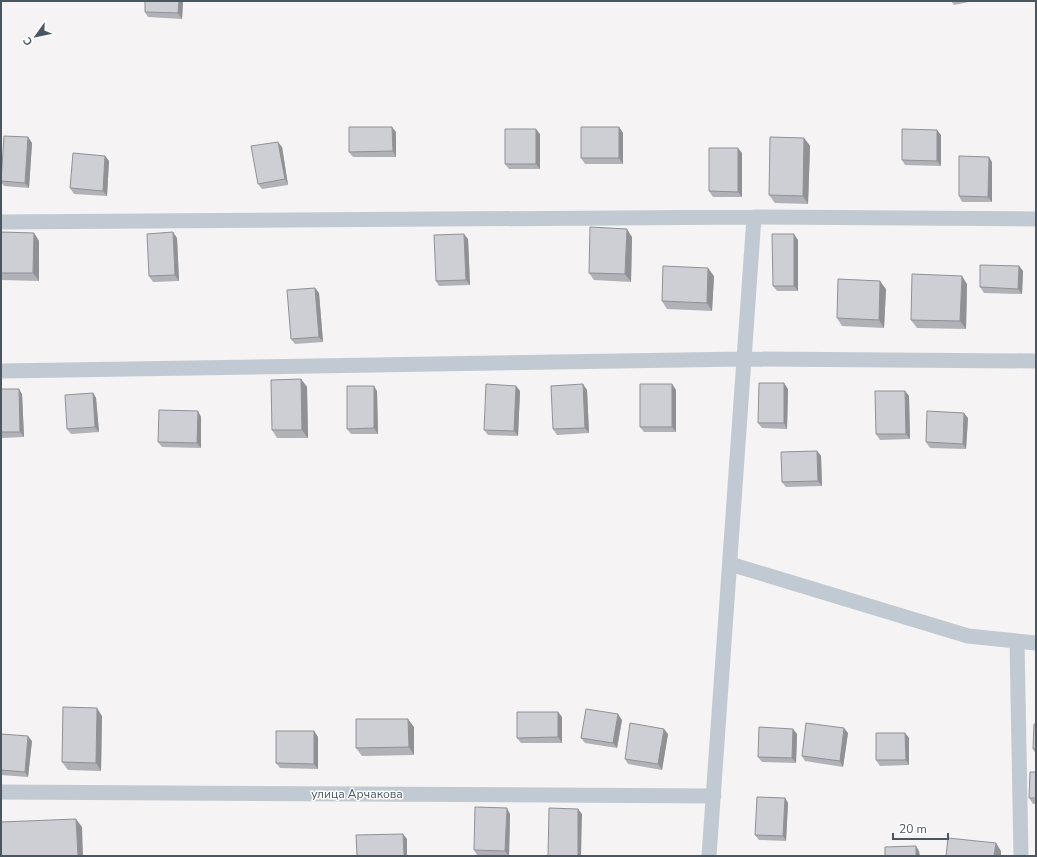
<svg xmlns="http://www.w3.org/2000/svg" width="1037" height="857" viewBox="0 0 1037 857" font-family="'Nunito Sans',sans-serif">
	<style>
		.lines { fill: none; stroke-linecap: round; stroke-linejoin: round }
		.minor { stroke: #c1cad2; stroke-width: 15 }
		.wall { fill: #b0b2b7 }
		.shaded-wall { fill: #909195 }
		.building { fill: #cdcfd5; stroke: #909195 }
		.labels { text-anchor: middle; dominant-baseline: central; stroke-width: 3; stroke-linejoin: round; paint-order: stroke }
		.street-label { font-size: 12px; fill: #4a5661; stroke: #fff }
	</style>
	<rect width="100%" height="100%" fill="#f5f3f3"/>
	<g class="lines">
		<path class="minor" d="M1,222l753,-5 282,2
			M1,371l743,-12 292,2
			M730,564l238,72 68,7
			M1017,641l4,215
			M1,792l713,4
			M709,856l45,-639"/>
	</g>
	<path class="wall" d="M183,1l-1,18 -34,-2 -3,-5z
		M951,1h23l-20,4z
		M619,127l4,6v31h-38l-4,-6z
		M396,132v25h-43l-4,-5z
		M540,134v35h-31l-4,-5z
		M941,135v31l-36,-1 -3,-5z
		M28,137l4,6 -3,45 -25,-2 -3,-4v-8z
		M804,138l6,8 -2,58 -33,-1 -6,-8z
		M282,147l6,38 -26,4 -4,-5z
		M742,153v44h-29l-4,-6z
		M105,156l4,5 -2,35 -33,-2 -4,-6z
		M992,162v40h-30l-3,-6z
		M1,232l33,1 5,8v40l-38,-1z
		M632,237l-1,45 -37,-2 -5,-7z
		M177,238l2,43 -26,1 -4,-6z
		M468,239l2,46 -31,1 -3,-5z
		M798,240v51h-21l-4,-5z
		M1019,266l4,5 -1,23 -38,-1 -4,-6z
		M714,276l-2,35 -45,-2 -5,-8z
		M967,284l-1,45 -49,-1 -6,-8z
		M315,288l4,5 4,49 -28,2 -4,-5z
		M886,289l-2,39 -42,-2 -5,-8z
		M301,379l6,8 1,51h-31l-5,-8z
		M672,384l4,6v42h-32l-4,-5z
		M516,386l4,5 -2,45 -30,-1 -4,-5z
		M1,389l21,5 2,43 -23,1z
		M788,389l-1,40 -25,-1 -4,-5z
		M587,390l2,43 -32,2 -4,-6z
		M377,391l1,43h-27l-4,-5z
		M905,391l4,5 1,43 -30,1 -4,-6z
		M93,393l3,5 3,34 -28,2 -4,-5z
		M198,411l3,6v31l-39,-1 -4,-5z
		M968,418l-2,31 -36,-1 -4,-6z
		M817,451l4,5 1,30 -36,1 -4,-5z
		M558,712l4,5v26h-41l-4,-5z
		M102,716l-1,55 -33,-1 -6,-8z
		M622,720l-5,28 -32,-5 -4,-5z
		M1036,724v30l-3,-5z
		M414,727v28l-52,1 -6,-8z
		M793,729l4,5 -1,29 -34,-1 -4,-5z
		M314,731l4,6v32l-38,-1 -4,-5z
		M848,733l-5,34 -38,-6 -3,-5z
		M905,733l4,5v27l-29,1 -4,-6z
		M1,734l31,7 -4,36 -27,-2z
		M668,734l-6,36 -34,-6 -3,-5z
		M1036,772v32h-3l-4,-6z
		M785,798l3,5 -2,38 -27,-1 -4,-5z
		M510,814l-1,42 -32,-1 -3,-5z"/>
	<path class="shaded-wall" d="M179,1h4l-1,18 -4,-6z
		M392,127l4,5v25l-3,-6z
		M619,127l4,6v31l-4,-6z
		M536,129l4,5v35l-4,-5z
		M937,130l4,5v31l-4,-5z
		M28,137l4,6 -3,45 -4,-5z
		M804,138l6,8 -2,58 -5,-8z
		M278,142l4,5 6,38 -3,-6z
		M738,148l4,5v44l-4,-5z
		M105,156l4,5 -2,35 -4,-5z
		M989,157l3,5v40l-4,-5z
		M627,229l5,8 -1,45 -6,-8z
		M173,232l4,6 2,43 -4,-6z
		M34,233l5,8v40l-6,-8z
		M464,234l4,5 2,46 -4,-5z
		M794,234l4,6v51l-4,-5z
		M1019,266l4,5 -1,23 -4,-5z
		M708,268l6,8 -2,35 -5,-8z
		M962,276l5,8 -1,45 -6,-8z
		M880,281l6,8 -2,39 -5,-8z
		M315,288l4,5 4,49 -4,-5z
		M301,379l6,8 1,51 -6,-8z
		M784,383l4,6 -1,40 -3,-6z
		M583,384l4,6 2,43 -4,-5z
		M672,384l4,6v42l-4,-5z
		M374,386l3,5 1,43 -4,-6z
		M516,386l4,5 -2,45 -4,-5z
		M19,389l3,5 2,43 -4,-5z
		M905,391l4,5 1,43 -4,-5z
		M93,393l3,5 3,34 -4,-5z
		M198,411l3,6v31l-4,-5z
		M964,413l4,5 -2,31 -3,-5z
		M817,451l4,5 1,30 -4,-5z
		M97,708l5,8 -1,55 -5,-8z
		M558,712l4,5v26l-4,-6z
		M618,714l4,6 -5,28 -4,-5z
		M408,719l6,8v28l-5,-8z
		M844,728l4,5 -5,34 -3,-6z
		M664,729l4,5 -6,36 -4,-6z
		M793,729l4,5 -1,29 -4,-5z
		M314,731l4,6v32l-4,-5z
		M905,733l4,5v27l-3,-5z
		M28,736l4,5 -4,36 -3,-5z
		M785,798l3,5 -2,38 -3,-5z
		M507,808l3,6 -1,42 -4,-5z
		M578,809l4,5 -1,42h-3z
		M76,819l6,8 1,29h-5z
		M403,834l4,5v17h-3z
		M996,843l5,8v5h-7z
		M916,846l3,5 1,5h-4z"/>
	<path class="building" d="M145,1h34l-1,12 -33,-1z
		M349,127h43l1,24 -44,1z
		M581,127h38v31h-38z
		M505,129h31v35h-31z
		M902,129l35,1v31l-35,-1z
		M4,136l24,1 -3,46 -24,-2z
		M770,137l34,1 -1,58 -34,-1z
		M278,142l7,37 -27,5 -7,-38z
		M709,148h29v44l-29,-1z
		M73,153l32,3 -2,35 -33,-3z
		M959,156l30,1 -1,40 -29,-1z
		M590,227l37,2 -2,45 -36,-1z
		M1,232l33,1 -1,40h-32z
		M173,232l2,43 -26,1 -2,-42z
		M464,234l2,46 -30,1 -2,-46z
		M772,234h22v52h-21z
		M980,265l39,1 -1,23 -38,-2z
		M663,266l45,2 -1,35 -45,-2z
		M912,274l50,2 -2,45 -49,-1z
		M838,279l42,2 -1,39 -42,-2z
		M315,288l4,49 -28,2 -4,-49z
		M301,379l1,51h-30l-1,-50z
		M759,383h25v40h-26z
		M486,384l30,2 -2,45 -30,-1z
		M583,384l2,44 -32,1 -2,-43z
		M640,384h32v43h-32z
		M347,386h27v42l-27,1z
		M1,389h18l1,43h-19z
		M875,391h30l1,43h-30z
		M93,393l2,34 -28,2 -2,-34z
		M159,410l39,1 -1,32 -39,-1z
		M927,411l37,2 -1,31 -37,-2z
		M817,451l1,30 -36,1 -1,-30z
		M63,707l34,1 -1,55 -34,-1z
		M586,709l32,5 -5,29 -32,-5z
		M517,712h41v25l-41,1z
		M356,719h52l1,28 -53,1z
		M630,723l34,6 -6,35 -33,-5z
		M806,723l38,5 -4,33 -38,-5z
		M1034,724h2v25h-3z
		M759,727l34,2 -1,29 -34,-1z
		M276,731h38v33l-38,-1z
		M876,733h29l1,27h-30z
		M1,734l27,2 -3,36 -24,-2z
		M1030,772h6v26h-7z
		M757,797l28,1 -2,38 -28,-1z
		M475,807l32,1 -2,43 -31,-1z
		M549,808l29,1v47h-30z
		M76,819l2,37h-77v-34z
		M403,834l1,22h-47l-1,-21z
		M948,838l48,5 -2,13h-48z
		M916,846v10h-31v-9z"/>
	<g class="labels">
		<g class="street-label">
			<text x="357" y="794">улица Арчакова</text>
		</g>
	</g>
	<rect width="1037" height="857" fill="none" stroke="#4a5661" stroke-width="4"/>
	<g transform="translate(36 36) rotate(237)" stroke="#ffffff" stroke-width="3" paint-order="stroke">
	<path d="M0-3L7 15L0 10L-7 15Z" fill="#4a5661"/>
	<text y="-6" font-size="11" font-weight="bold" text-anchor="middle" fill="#4a5661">С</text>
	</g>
	<path d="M893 833v6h55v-6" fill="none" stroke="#4a5661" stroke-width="2"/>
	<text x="899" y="833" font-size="12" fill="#4a5661" stroke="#ffffff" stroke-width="3" paint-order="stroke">20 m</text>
</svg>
